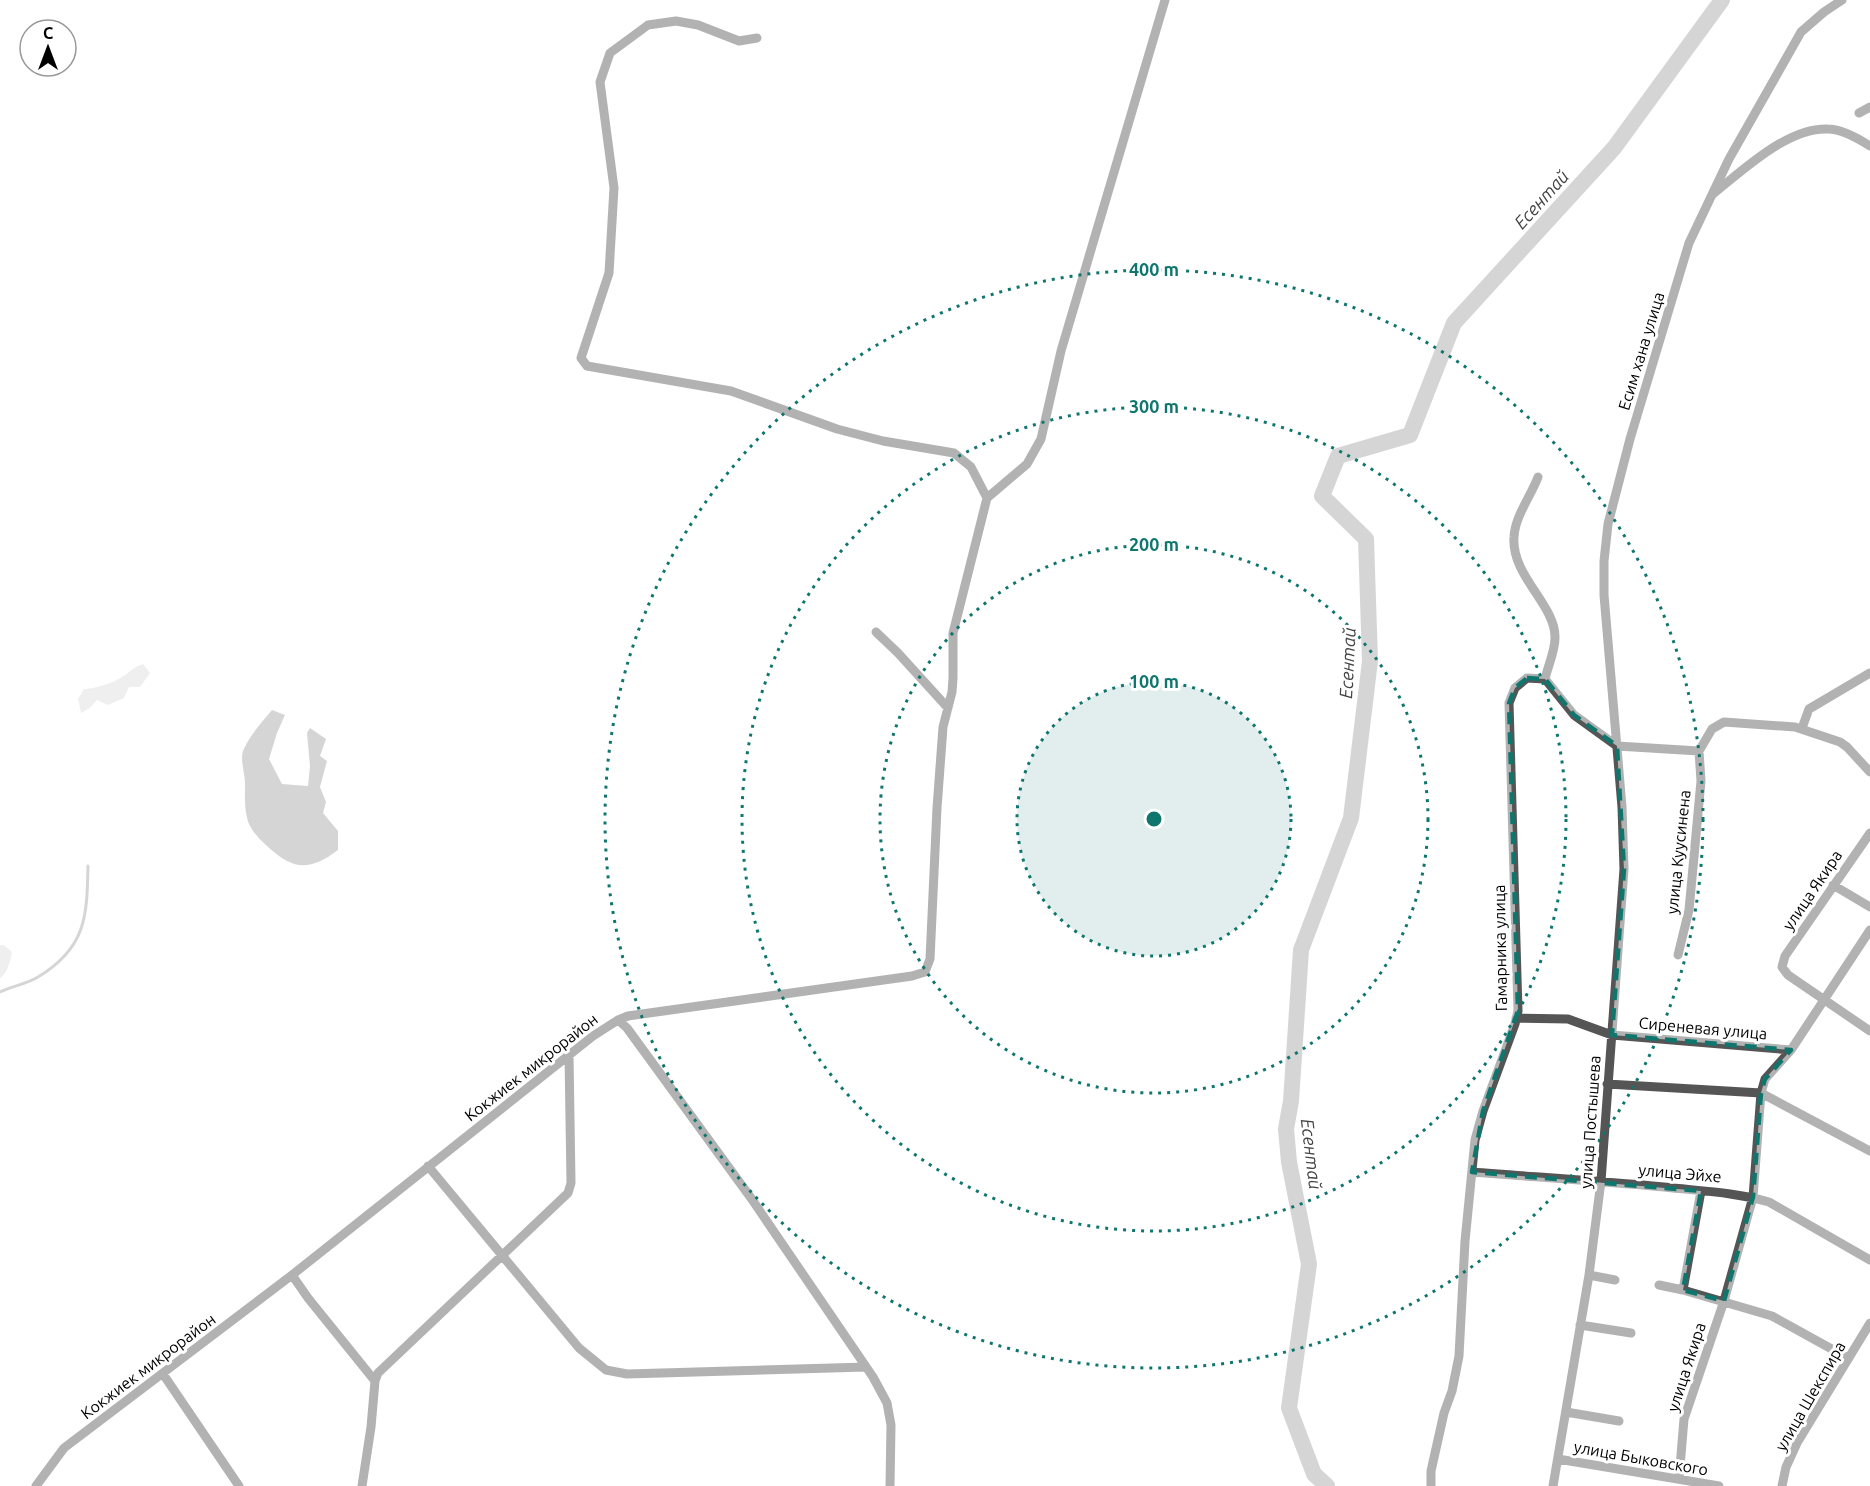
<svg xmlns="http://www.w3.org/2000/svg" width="1870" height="1486" viewBox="0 0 1870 1486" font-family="Ubuntu,sans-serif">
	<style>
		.green { fill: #dcdcdc }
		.water { fill: #a3a3a3 }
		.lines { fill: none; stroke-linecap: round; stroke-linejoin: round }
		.stream { stroke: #a3a3a3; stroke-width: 3 }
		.river { stroke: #a3a3a3; stroke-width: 16 }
		.minor { stroke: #555; stroke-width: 9 }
		.marked { fill: none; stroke: #0f766e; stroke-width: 4.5; stroke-dasharray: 12 8; stroke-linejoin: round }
		.ring { fill: none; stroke: #0f766e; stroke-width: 3; stroke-dasharray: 3 6 }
		.labels { text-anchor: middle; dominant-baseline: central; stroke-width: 6; stroke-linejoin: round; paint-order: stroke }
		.street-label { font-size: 16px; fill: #000; stroke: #fff }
		.water-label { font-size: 18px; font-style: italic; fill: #444; stroke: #fff }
		.centre { fill: #0f766e; stroke: #fff; stroke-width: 3 }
		.ring-label { font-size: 18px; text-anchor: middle; font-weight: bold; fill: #0f766e; stroke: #fff; stroke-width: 6; stroke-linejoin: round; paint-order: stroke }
	</style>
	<rect width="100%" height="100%" fill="#fff"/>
	<path class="green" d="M143,664l7,9 -10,14h-11l-5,11 -16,7 -11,-5 -7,8 -9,5 -3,-14 6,-10c10,0 29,-6 38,-12 8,-5 12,-10 21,-13z
		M0,945h4l8,7c-2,9 -4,21 -12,26z"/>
	<path class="water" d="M272,710l13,5 -8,18 -8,26 13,25 26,2 2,-20 -3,-33 3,-5 16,11 -6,17 7,5 -7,26 6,15 -3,11 15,18v19c-29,22 -46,20 -72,-5 -6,-5 -14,-14 -17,-21 -5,-13 -4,-28 -4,-41 0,-9 -5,-23 -2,-32 6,-15 19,-29 29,-41z"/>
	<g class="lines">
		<path class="stream" d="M0,992c12,-6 27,-8 38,-15 48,-29 49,-60 50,-111"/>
		<path class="river" d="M1327,1486l-13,-12 -25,-66 20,-144 -20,-102 -3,-33 5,-28 10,-151 50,-132 19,-157 -4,-122 -44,-43 16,-40 72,-21 44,-112 160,-175 108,-148"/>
		<path class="minor" d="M757,38l-18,3 -41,-16 -22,-4 -28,4 -38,28 -10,29 14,106 -5,85 -28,85 6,8 144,25 106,38 46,12 71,12 17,14 16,31
			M1859,113l11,-6
			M1713,194c30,-24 75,-67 115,-65 14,0 31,10 42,17
			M876,632l22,21 50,55
			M1545,679l29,36 43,31 82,5 13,-22 12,-7 71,5 45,15 7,5 23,25
			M1802,728l7,-19 61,-36
			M1870,833l-85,123 -3,11 6,8 82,56
			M1833,885l37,22
			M1678,955l11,-45 12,-129 -2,-30
			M1516,1018l52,1 44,16 179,15
			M618,1020l9,8 124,170 122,179 14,26 4,22 -1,61
			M1607,1084l154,9 109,58
			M428,1166l151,182 27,22 21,4 239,-7
			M1472,1172c64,5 128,9 192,15 35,4 71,5 105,15l101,58
			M1701,1191l-18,99 89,26 76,42
			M292,1275l16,23 67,83
			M1589,1275l26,5
			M1659,1285l24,5
			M1580,1325l51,8
			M163,1374l76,112
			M1566,1412l53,9
			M1558,1459l161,27
			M1679,1479l5,-60 40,-118 29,-104 8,-104 4,-14 26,-29 79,-120
			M36,1486l28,-38 228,-173 301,-239 25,-16 10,-4 284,-40 13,-4 5,-13 7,-151 6,-81 9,-35 1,-14v-45l34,-135 40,-34 14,-25 20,-88 104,-351
			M362,1486l9,-59 4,-46 3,-8 190,-180 3,-10 -2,-128
			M1431,1486v-15l13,-58 8,-22 7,-35 6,-115 10,-101 8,-29 32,-87 3,-13 -9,-308 6,-15 12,-10 18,1c3,-13 10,-28 10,-41 1,-33 -44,-62 -41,-101 1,-21 17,-41 24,-60
			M1553,1486l36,-211 12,-94 23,-312 -2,-62 -18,-212v-34l4,-37 22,-85 59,-196 40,-84 72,-127 23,-20 18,-12
			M1782,1486l4,-19 11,-24 73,-120"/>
	</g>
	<path d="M0 0H1870V1486H0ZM1527,678l18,1 29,36 43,31 7,123 -12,166 179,15 -26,29 -4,14 -8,104 -29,104 -41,-11 18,-99 -229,-19 11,-61 35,-100 -9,-308 6,-15z" fill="#fff" fill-opacity=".55" fill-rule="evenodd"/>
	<path class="marked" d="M1527,678l18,1 29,36 43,31 7,123 -12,166 179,15 -26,29 -4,14 -8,104 -29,104 -41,-11 18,-99 -229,-19 11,-61 35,-100 -9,-308 6,-15z"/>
	<circle cx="1154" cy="819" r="137" fill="#0f766e" fill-opacity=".12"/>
	<g class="ring">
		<circle cx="1154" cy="819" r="137"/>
		<circle cx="1154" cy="819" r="274"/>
		<circle cx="1154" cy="819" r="412"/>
		<circle cx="1154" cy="819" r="549"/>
	</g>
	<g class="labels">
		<g class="street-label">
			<text transform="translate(1641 351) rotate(-73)">Есим хана улица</text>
			<text transform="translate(1678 852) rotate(-84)">улица Куусинена</text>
			<text transform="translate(1812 890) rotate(-56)">улица Якира</text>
			<text transform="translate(1500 948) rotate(-91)">Гамарника улица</text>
			<text transform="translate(1703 1028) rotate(5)">Сиреневая улица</text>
			<text transform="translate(531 1067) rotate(-38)">Кокжиек микрорайон</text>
			<text transform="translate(1590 1122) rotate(-86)">улица Постышева</text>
			<text transform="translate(1680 1173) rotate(5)">улица Эйхе</text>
			<text transform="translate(148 1366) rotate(-37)">Кокжиек микрорайон</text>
			<text transform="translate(1686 1367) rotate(-72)">улица Якира</text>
			<text transform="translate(1810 1396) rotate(-60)">улица Шекспира</text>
			<text transform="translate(1641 1458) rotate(10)">улица Быковского</text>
		</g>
		<g class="water-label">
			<text transform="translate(1541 199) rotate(-48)">Есентай</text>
			<text transform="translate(1347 663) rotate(-87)">Есентай</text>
			<text transform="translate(1312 1154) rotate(83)">Есентай</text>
		</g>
	</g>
	<circle cx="1154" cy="819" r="9" class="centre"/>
	<g class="ring-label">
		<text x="1154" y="276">400 m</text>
		<text x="1154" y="413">300 m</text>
		<text x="1154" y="551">200 m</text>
		<text x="1154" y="688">100 m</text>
	</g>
	<g transform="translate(48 48)"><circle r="28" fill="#ffffff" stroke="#999999" stroke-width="1.5"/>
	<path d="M0-4.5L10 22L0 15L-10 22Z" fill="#000000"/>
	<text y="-9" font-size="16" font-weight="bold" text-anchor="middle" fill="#000000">С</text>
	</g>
</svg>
